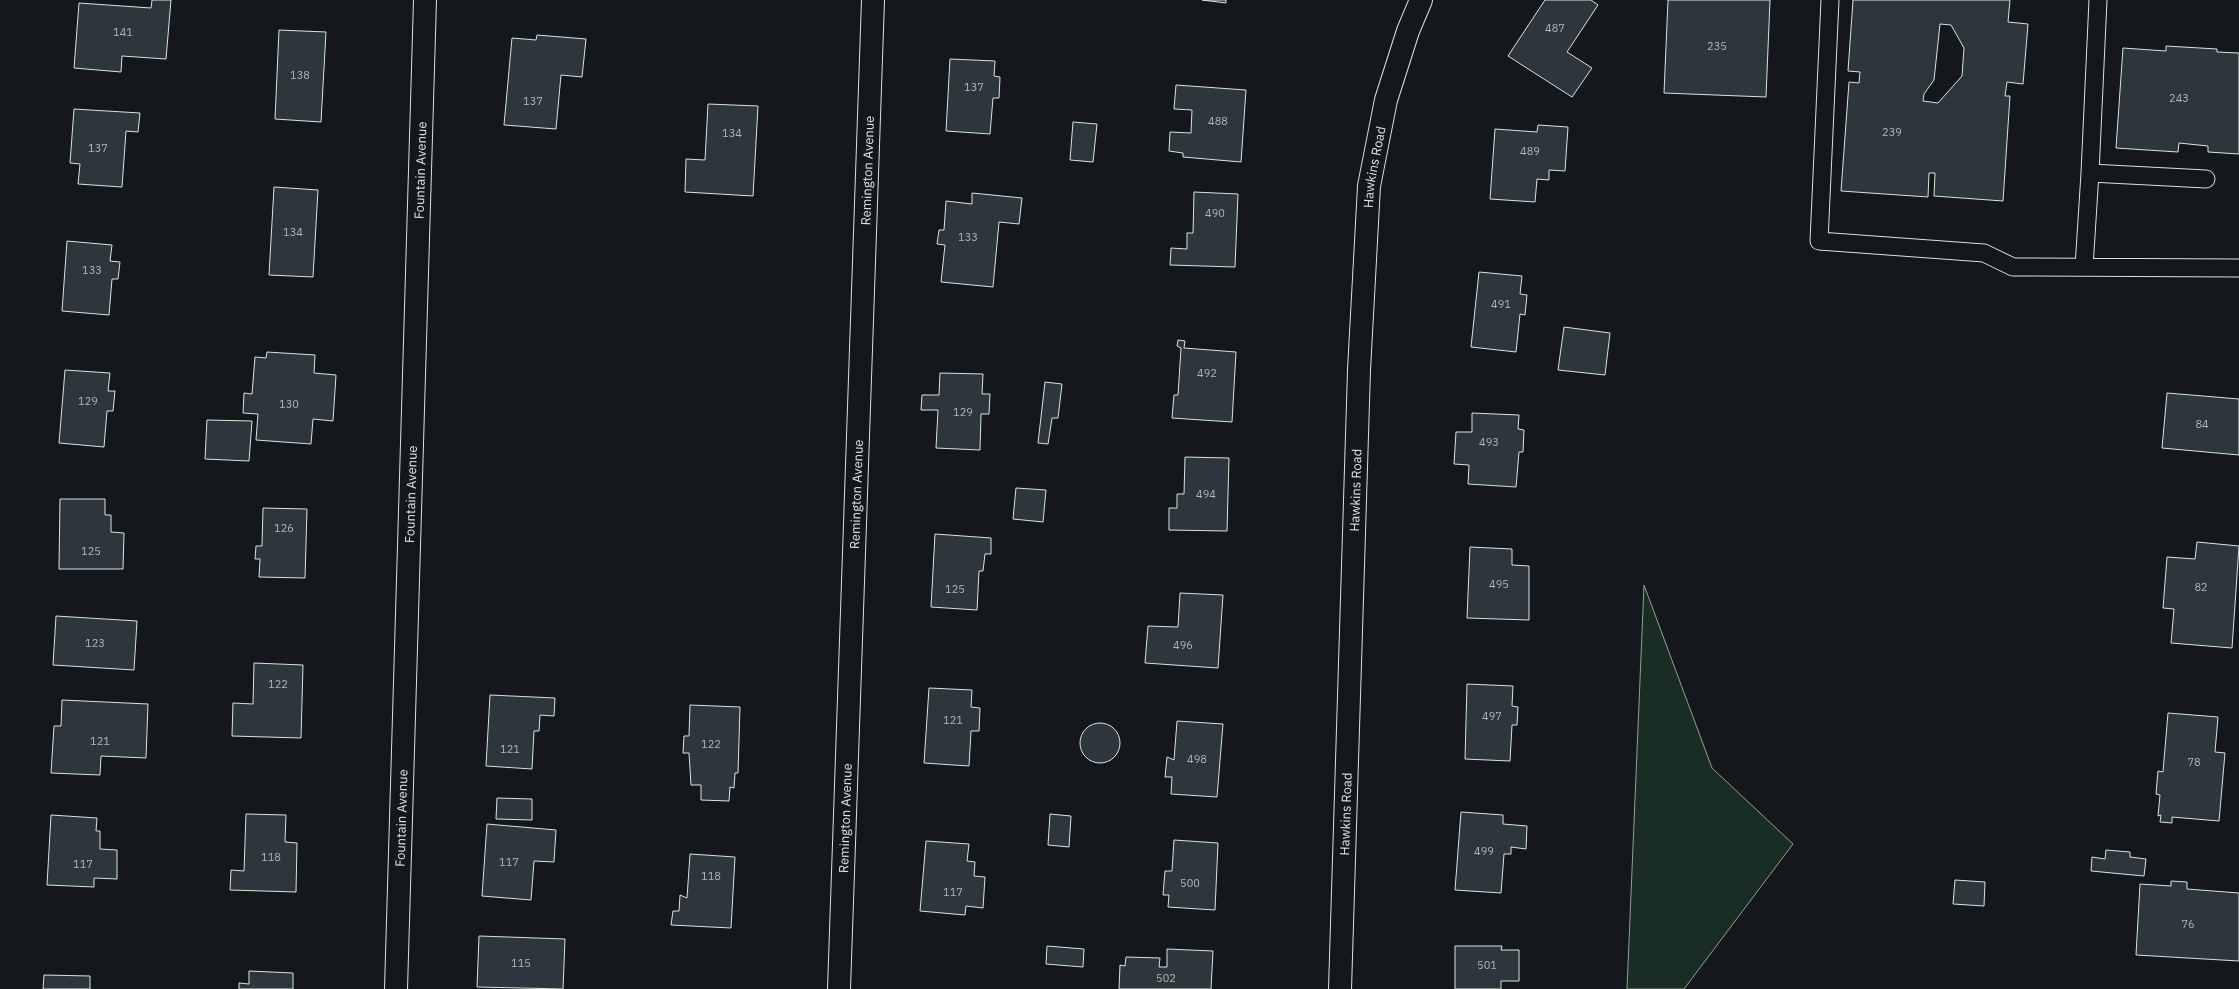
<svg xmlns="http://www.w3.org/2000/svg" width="2239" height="989" viewBox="0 0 2239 989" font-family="'IBM Plex Sans',sans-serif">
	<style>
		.green { fill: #1a2d24; stroke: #939e99 }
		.building { fill: #2c363c; stroke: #d8e6dc; fill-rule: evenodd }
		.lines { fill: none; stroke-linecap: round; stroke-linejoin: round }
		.service-casing { stroke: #d8e6dc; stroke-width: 19 }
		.minor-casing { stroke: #d8e6dc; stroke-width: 24 }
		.tertiary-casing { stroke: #d8e6dc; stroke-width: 24 }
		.service { stroke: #14181c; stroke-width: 17 }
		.minor { stroke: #14181c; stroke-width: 22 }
		.tertiary { stroke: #14181c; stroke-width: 22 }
		.labels { text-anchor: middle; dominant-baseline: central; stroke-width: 3; stroke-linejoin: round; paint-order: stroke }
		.number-label { font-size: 11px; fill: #adbab4 }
		.street-label { font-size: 13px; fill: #d8e6dc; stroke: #14181c }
	</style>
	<rect width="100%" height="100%" fill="#14181c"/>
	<path class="green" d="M1644,585l68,183 81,76 -109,145h-57z"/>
	<path class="building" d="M152,0h19l-5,59 -44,-3 -1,16 -47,-4 5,-65 72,5z
		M1202,0h24v3z
		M1545,0h46l7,5 -31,47 25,16 -20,29 -64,-41z
		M1668,0h102l-4,97 -102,-4z
		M1853,0h157l-2,22 20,2 -5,60 -16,-2 -2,14h5l-7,105 -69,-5 1,-23h-6l-1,24 -87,-6 8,-109 10,1 1,-11 -12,-1zM1940,24l11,1 13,23 -2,28 -24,27 -15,-2 1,-7 10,-14z
		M279,30l47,2 -5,90 -46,-3z
		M537,35l49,4 -4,38 -21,-2 -5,54 -52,-4 8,-87 24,2z
		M2166,46l51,3v3l22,1v101l-31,-2v-6l-29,-3 -1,9 -62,-4 7,-100 43,3z
		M950,59l45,2 -1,15 6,1 -1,21h-6l-3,36 -44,-3z
		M1176,85l70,5 -5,72 -58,-5v-4l-14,-2 1,-19 21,1 1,-23 -18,-1z
		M708,104l50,2 -5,90 -68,-4 1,-33 19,1z
		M74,109l66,4 -2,19 -12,-1 -4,56 -44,-3 2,-20 -10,-1z
		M1073,122l24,2 -4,38 -23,-2z
		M1538,125l30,2 -3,44 -16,-1v10l-12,-1 -2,23 -45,-3 5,-70 42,3z
		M274,187l44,3 -5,87 -44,-2z
		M1194,192l44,2 -3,73 -65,-2 1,-17 16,1v-16h6z
		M972,193l50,5 -3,26 -20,-2 -6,65 -52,-5 4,-37 -8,-1 2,-14h5l2,-29 26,3z
		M67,241l45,4 -2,16 10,1 -2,17h-6l-3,36 -47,-4z
		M1479,272l43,4 -2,18 7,1 -2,20 -5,-1 -4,38 -45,-5z
		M1564,327l46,6 -5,42 -47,-5z
		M1178,340l7,1 -1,7 52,4 -4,70 -60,-4 2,-23h4l3,-47 -4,-2z
		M267,352l48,3 -1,18 22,2 -3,46 -20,-2 -2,25 -55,-4 2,-26 -15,-1 1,-20 8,1 3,-37 11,1z
		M65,370l45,3 -2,18h7l-2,20h-6l-3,36 -45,-4z
		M940,373l43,1 -1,20h8l-1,20h-8l-1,36 -44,-2 2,-38h-17l1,-15h17z
		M1045,382l17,2 -4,34h-6l-4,26 -10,-1z
		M2167,393l72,6v56l-77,-7z
		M1472,413l47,2 -1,14 6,1 -1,22h-4l-3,35 -48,-3 1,-19 -15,-1 2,-32h16z
		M207,420l45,1 -3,40 -44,-2z
		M1185,457l44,1 -2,73 -58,-1v-22h8v-14h7z
		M1016,488l30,2 -3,32 -30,-3z
		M60,499h45v16h6v17l13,1 -1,36h-64z
		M263,508l44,1 -2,69 -46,-1 1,-18h-5l1,-13h6z
		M935,534l56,4v16h-6l-2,17h-4l-2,39 -46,-3z
		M2197,542l42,4 -7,102 -61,-5 3,-34 -11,-1 4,-51 28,2z
		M1470,547l42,2v16l17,1v54l-62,-2z
		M1180,593l43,2 -5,73 -73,-5 3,-37 30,1z
		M56,616l81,5 -3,49 -81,-5z
		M254,663l49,2 -2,73 -69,-2 1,-33 20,1z
		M1467,684l46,2 -1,20 6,1 -1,18h-5l-2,36 -45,-2z
		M929,688l43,2 -1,17 9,1 -1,23h-8l-2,35 -45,-3z
		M490,695l65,3 -1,18 -14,-1 -1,16h-5l-2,38 -46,-3z
		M62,700l86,4 -2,54 -45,-2 -1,19 -49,-2 3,-47h7z
		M690,705l50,2 -2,66h-3l-1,15 -4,-1 -1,14 -28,-1v-15h-10l-2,-32h-6l1,-17h5z
		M2168,713l50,4 -3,35 10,1 -6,68 -47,-4v6l-12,-1 1,-7 -3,1 2,-21 -4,-1 2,-23 5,1z
		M1177,721l46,3 -6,73 -46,-3 1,-17h-7l2,-20 7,3z
		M1080 743a20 20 0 1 1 40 0a20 20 0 1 1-40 0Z
		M497,798l35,1v21l-36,-1z
		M1461,812l42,3v9l24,2 -1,23 -15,-2v7h-7l-3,39 -46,-3z
		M246,814l40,1 -1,27 12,1 -1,49 -66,-2 1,-20 13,1z
		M1050,814l21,2 -2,31 -21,-2z
		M51,815l46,3 -1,13h4v18l17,1v29l-23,-1v9l-47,-2z
		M487,824l69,6 -2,32 -20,-1 -3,39 -49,-4z
		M1174,840l44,3 -3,67 -47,-3 1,-12h-6l2,-24h7z
		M926,841l43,3 -2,17 8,1 -1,14 11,1 -2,31 -17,-2 -1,9 -45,-4z
		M2106,850l24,2v5l16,2 -2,17 -53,-5 1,-14 13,2z
		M690,854l45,3 -4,71 -60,-3 2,-14h6l1,-16 7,3z
		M1955,880l30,2 -1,24 -31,-2z
		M2171,881l16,1v7l52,4v68l-103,-6 4,-71 31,2z
		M479,936l86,3 -2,50 -86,-2z
		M1047,946l37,3 -1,18 -37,-3z
		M1455,946h47l-1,4h18v31h-18v8h-46z
		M1167,949l46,2 -2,38h-92l1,-24 5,1 1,-9 34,1 -1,9h8z
		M249,971l44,2v16h-54v-6l10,1z
		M44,975l46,1v13h-47z"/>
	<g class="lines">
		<g class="service-casing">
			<path id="service" d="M1830,0l-11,241 165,12 29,14 226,1
				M2098,0l-8,173 116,6
				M2084,267l6,-94"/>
		</g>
		<g class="minor-casing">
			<g id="minor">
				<path id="s1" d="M396,989l29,-989"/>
				<path id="s2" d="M839,989l34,-989"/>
			</g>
		</g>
		<g class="tertiary-casing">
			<g id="tertiary">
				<path id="s3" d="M1340,989l19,-619 10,-184 17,-86 22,-69 13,-31"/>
			</g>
		</g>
		<use href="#service" class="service"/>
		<use href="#minor" class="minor"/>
		<use href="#tertiary" class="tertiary"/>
	</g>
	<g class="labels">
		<g class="number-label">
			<text x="1555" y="28">487</text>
			<text x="123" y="32">141</text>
			<text x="1717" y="46">235</text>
			<text x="300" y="75">138</text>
			<text x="974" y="87">137</text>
			<text x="2179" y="98">243</text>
			<text x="533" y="101">137</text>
			<text x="1218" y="121">488</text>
			<text x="1892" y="132">239</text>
			<text x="732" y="133">134</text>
			<text x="98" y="148">137</text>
			<text x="1530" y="151">489</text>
			<text x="1215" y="213">490</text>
			<text x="293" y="232">134</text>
			<text x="968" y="237">133</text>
			<text x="92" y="270">133</text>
			<text x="1501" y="304">491</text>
			<text x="1207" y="373">492</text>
			<text x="88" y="401">129</text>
			<text x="289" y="404">130</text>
			<text x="963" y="412">129</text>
			<text x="2202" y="424">84</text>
			<text x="1489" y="442">493</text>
			<text x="1206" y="494">494</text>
			<text x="284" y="528">126</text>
			<text x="91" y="551">125</text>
			<text x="1499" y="584">495</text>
			<text x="2201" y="587">82</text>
			<text x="955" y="589">125</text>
			<text x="95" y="643">123</text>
			<text x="1183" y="645">496</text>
			<text x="278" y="684">122</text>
			<text x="1492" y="716">497</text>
			<text x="953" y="720">121</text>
			<text x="100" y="741">121</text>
			<text x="711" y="744">122</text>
			<text x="510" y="749">121</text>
			<text x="1197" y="759">498</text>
			<text x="2194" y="762">78</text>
			<text x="1484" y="851">499</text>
			<text x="271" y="857">118</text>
			<text x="509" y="862">117</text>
			<text x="83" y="864">117</text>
			<text x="711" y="876">118</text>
			<text x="1190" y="883">500</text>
			<text x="953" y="892">117</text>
			<text x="2188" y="924">76</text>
			<text x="521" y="963">115</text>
			<text x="1487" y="965">501</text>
			<text x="1166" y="978">502</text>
		</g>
		<g class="street-label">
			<text stroke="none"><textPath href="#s3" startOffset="823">Hawkins Road</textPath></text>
			<text stroke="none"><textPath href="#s1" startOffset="819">Fountain Avenue</textPath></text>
			<text stroke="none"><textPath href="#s2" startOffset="819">Remington Avenue</textPath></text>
			<text stroke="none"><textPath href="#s3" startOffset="499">Hawkins Road</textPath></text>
			<text stroke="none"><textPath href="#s1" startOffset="495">Fountain Avenue</textPath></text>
			<text stroke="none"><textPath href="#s2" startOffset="495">Remington Avenue</textPath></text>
			<text stroke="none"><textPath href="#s3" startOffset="175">Hawkins Road</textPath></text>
			<text stroke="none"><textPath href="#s1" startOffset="171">Fountain Avenue</textPath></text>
			<text stroke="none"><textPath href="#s2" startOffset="171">Remington Avenue</textPath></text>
		</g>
	</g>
</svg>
